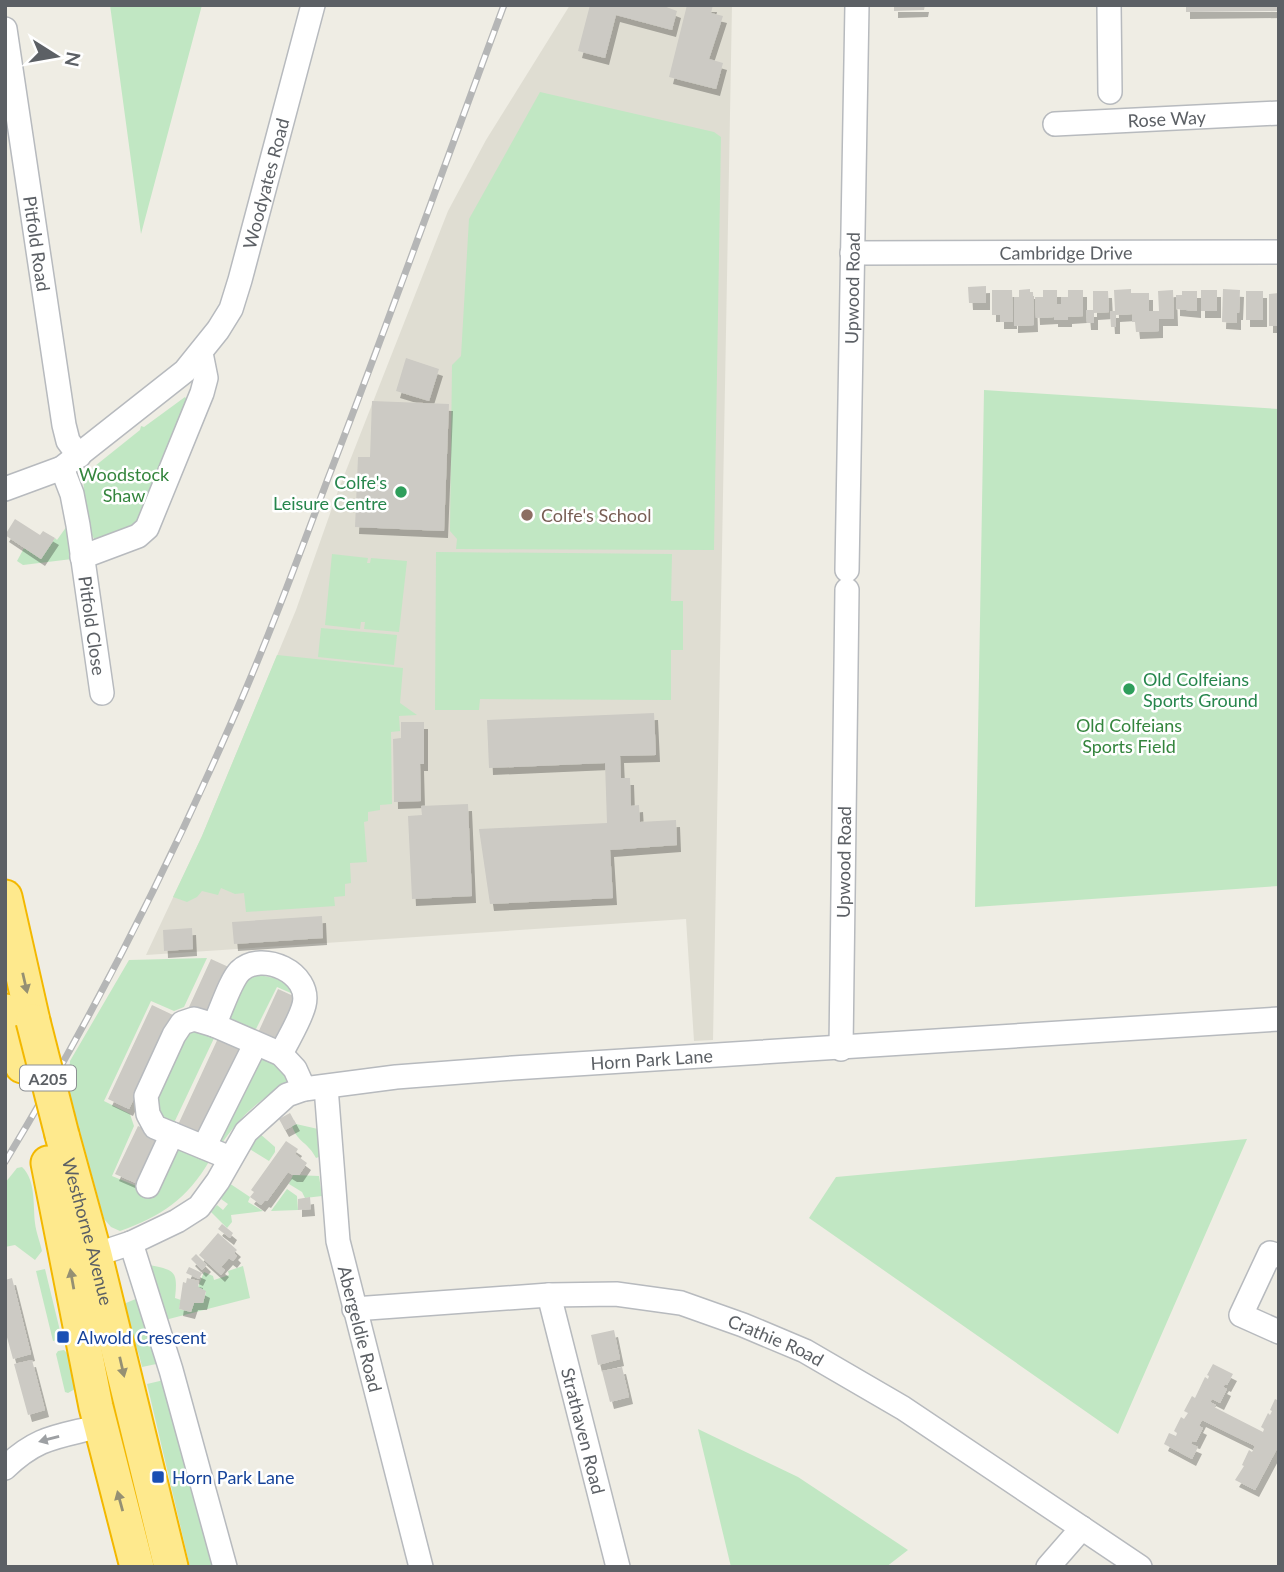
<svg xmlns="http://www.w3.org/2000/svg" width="1284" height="1572" viewBox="0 0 1284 1572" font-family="Lato,sans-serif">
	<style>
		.education { fill: #dfddd2 }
		.green { fill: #c1e7c3 }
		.building { fill: #cccac4; filter: url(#shadow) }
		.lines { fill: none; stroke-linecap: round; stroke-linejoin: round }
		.minor-casing { stroke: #b7babe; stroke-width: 26 }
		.highway-casing { stroke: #f3b800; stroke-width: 37 }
		.minor { stroke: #fff; stroke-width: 23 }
		.highway { stroke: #fee98d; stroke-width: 33 }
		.rail-casing { stroke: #b5b6b6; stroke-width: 7 }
		.rail { stroke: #fff; stroke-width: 4.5; stroke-dasharray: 13; stroke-linecap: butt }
		.highway-bridge-casing { stroke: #f3b800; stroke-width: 37; stroke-linecap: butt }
		.highway-bridge { stroke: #fee98d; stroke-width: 33 }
		.oneway { fill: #959073 }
		.oneway2 { fill: #9da0a3 }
		.leisure-dot { fill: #2e9e5b; stroke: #fff; stroke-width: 2.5 }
		.education-dot { fill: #8d6e63; stroke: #fff; stroke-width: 2.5 }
		.transit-dot { fill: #1a4fb4; stroke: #fff; stroke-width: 2.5 }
		.labels { text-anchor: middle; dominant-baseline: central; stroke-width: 5; stroke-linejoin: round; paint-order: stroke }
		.shield { fill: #fff; stroke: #8d9093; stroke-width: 2 }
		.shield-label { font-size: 16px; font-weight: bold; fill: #5c6065 }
		.street-label { font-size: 18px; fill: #5c6065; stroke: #fff }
		.park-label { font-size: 18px; fill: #34853d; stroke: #fff }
		.leisure-label { font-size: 18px; fill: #27864d; stroke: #fff; text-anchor: end }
		.education-label { font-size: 18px; fill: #785e54; stroke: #fff; text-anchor: start }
		.transit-label { font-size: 18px; fill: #164399; stroke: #fff; text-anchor: start }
	</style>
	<defs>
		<filter id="shadow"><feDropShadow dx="4" dy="7" stdDeviation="0" flood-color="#0004"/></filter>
	</defs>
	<rect width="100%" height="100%" fill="#efede4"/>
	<path class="education" d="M570,5h162l-19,1035 -19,1 -8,-122 -540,36 56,-119 94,-226 42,-119 110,-280 38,-71z"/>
	<path class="green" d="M110,5h92l-61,229z
		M540,92l174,40 7,5 -7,413 -258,-1 1,-10 -7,-8 2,-166 9,-9 8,-137z
		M984,390l295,19v477l-304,21z
		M185,397l3,4 -51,127 -42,12c-11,-14 -12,-45 -11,-63l3,-1 -2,-2 55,-44 1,-4 3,1z
		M67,526l5,33 -49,6 -6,-4 7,-13 17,11 14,-21 2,2z
		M436,552l236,2 -1,47h12v49h-12v50l-191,-1 -1,11h-44z
		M332,554l36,4 -1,5h3l1,-5 36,3 -8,71 -35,-3 1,-7h-4l-1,7 -35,-4z
		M321,628l76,7 -3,30 -76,-8z
		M277,655l126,13 -3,35 17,12 -18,1 1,15 -9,1 1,72 -12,1v5l-12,2v9l-4,1 3,40 -17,1 1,20 -6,1v12l-11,1 1,9 -89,6 -2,-19 -9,1 -14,-6 -3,7 -16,-4 -5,6 -10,5 -14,-5 29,-61z
		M207,958l-23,49 -10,4 -23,-10 -47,100 26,13 4,12 -22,50 39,16 24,-49 35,17c-23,39 -48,56 -90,71l-9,-4 -7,-8 -36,-130 2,-28 59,-101z
		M249,973l25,5 18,7 1,9 -16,-7 -24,48 -31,-12z
		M191,1029l25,5 -43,91 -15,-7 -4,-14 26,-66z
		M270,1054l22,28c-31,14 -53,36 -72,64l-5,-1 41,-88z
		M296,1124l22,5 1,28 -3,1c-8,-16 -18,-15 -24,-32z
		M259,1133l16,14v5l-6,9 -21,-13z
		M1247,1139l-129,295 -309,-216 27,-41z
		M22,1167c14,13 11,38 13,56 1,9 5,19 7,28l-7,9 -20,-15 -10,2v-64l12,-15z
		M293,1175l26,1 3,20 -17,2 -3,-6 -13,-8z
		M229,1183l21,14 -2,5 15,9 -32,4 1,7 -5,6 -16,-16 6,-7 6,5 5,-6 -7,-5z
		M287,1189l10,7 1,14 -27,1z
		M149,1265c26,5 29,6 26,33l6,2 -2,9 12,3 3,-9h9l3,-11 -8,-5 6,-15 9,4 1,4 15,-5 -1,-4 15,-5 7,32 -85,22z
		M45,1269l17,70 -9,2 -17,-70z
		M143,1296l18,67 -19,4c-2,-9 -5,-20 -9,-27 -6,-11 -13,-24 -7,-37z
		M64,1350l3,3 10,35 -9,5 -3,-1 -9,-38 2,-3z
		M164,1380l50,187h-24l-43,-183z
		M698,1429l100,48 110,73 -22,17h-155z"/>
	<path class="building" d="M590,5h71l16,6 -5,19 -56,-15 -11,43 -27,-7z
		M687,5h26l-2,8 12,3 -14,43 14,4 -7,26 -47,-12z
		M894,5h31l-1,5 -30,1z
		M1186,5h93v6l-93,1z
		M986,286v17h-17l-1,-16z
		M1030,289v3h3l1,33 -20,1v-29h5v-7z
		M1131,289v4h18v18h10l-1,-20 15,-1 1,29h-15v12l-23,1 -1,-10h-3v-8l-16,1v12h-5l-1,-16h5l-1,-21z
		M1223,289l17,1 -1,23h-2v10l-15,-1z
		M992,290h20l1,32h-13v-7h-8z
		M1043,290h14v14h4v-7h7v-7h15v26l-15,1v3h-14v-3l-18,1 -1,-21h8z
		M1201,290h16v21h-16z
		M1093,291h15l1,21 -15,1v10h-7l-1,-13h7z
		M1182,291h15v20l-21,-2v-14h6z
		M1246,291h17v29h-17z
		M1279,293v33h-10v-32z
		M406,358l33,11 -10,32 -33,-10z
		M372,401l77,3 -5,127 -89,-4 3,-70h12z
		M15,519l25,16 3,-4 12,7 -14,21 -36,-24z
		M654,713l2,42 -36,1 1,22h9l1,28 8,-1 1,17 36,-2 1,25 -67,5 3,48 -123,6 -11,-75 128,-6 -2,-60 -116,5 -2,-48z
		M401,722h23v42h-4l1,37 -27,1 -1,-63 8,-1z
		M468,804l4,92 -60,3 -4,-83 14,-1 -1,-9z
		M322,916l1,22 -89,6 -2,-22z
		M192,928l1,21 -29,2 -1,-21z
		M211,959l22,10 -22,48 -22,-10z
		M278,989l22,10 -21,46 -22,-10z
		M152,1005l21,10 -44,94 -21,-10z
		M220,1034l23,11 -43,93 -23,-11z
		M290,1113l6,11 -11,6 -6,-11z
		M138,1126l23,10 -23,48 -23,-10z
		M286,1141l12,8 -3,5 12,9 -8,12h-6l-5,-3 -21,29 -2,-1 -4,5 -11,-8 4,-5 -3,-2z
		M310,1197l1,12 -13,1v-11z
		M222,1224l11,9 -3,5 -12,-9z
		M218,1233l19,17 -3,3 3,3 -4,5 -4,-3 -8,9 4,3 -4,5 -22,-20z
		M196,1254l11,11 -5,5 -11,-11z
		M189,1267l13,6 -3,6 -13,-6z
		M12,1278l19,76 -18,5 -8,-29v-50z
		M187,1278l12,3 -1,6 8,4 -3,12h-9l-3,9 -12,-3 4,-27 3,1z
		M614,1330l6,29 -22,6 -7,-30z
		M32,1360l13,50 -17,5 -14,-51z
		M1213,1364l20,10 -6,11 -2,-1 -2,3 4,2 -7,14 -8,-4 -2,3 6,3 -2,2 49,25 1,-3 -3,-2 7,-14 2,2 2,-4 -2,-1 5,-11 4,2v44l-24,45 -20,-10 9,-14 -2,-1 7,-15 3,2 3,-6 -53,-26 -3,6 4,2 -7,14 -4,-1 -1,3 7,3 -6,12 -28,-15 5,-11 7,3 1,-3 -3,-2 7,-14 3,2 4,-6 -4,-2 8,-15 3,2 10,-21 3,2 1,-3 -2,-1z
		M622,1367l7,30 -19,5 -8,-31z"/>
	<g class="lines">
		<g class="minor-casing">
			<g id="minor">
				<path d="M1109,5l1,87"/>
				<path id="s1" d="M5,29l59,396 4,16 11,15"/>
				<path id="s2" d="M1055,124l224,-11"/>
				<path id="s3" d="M852,253l427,-1"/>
				<path id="s4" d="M62,468l10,26 6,31 24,168"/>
				<path id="s5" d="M5,489l57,-21 123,-97 33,-41 13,-21 9,-29 73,-275"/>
				<path d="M82,557l56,-21 9,-8 55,-135 4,-15 -5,-25"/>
				<path id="s6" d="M847,570l10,-565"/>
				<path d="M214,1025c7,-14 16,-44 26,-54 22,-21 72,2 64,34 -4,16 -16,34 -23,49"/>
				<path id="s7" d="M841,1049l6,-459"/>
				<path id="s8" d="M326,1087l12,154 83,326"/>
				<path d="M204,1147l51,-102"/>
				<path d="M230,1158l-75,-31 -7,-13 -2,-18 28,-61 8,-12 12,-4 20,6 67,29 14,15 9,20"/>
				<path d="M148,1186l24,-52"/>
				<path d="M131,1243l40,127 54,197"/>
				<path id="s9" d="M95,1255l36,-12 46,-22 22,-14 19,-26 28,-49 41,-37 17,-6 92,-12 117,-9 766,-49"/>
				<path d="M1279,1256l-9,-3 -29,62 38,17"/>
				<path id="s10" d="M549,1295l69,272"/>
				<path id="s11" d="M354,1309l195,-14 67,-1 65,9 62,22 62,26 98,57 237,159"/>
				<path d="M5,1468c33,-32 53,-31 95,-42"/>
				<path d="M1048,1567l34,-39"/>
			</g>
		</g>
		<g class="highway-casing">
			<g id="highway">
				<path d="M5,897l28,124"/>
				<path d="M5,1011l17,55"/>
				<path id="s12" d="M62,1135l33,120 76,312"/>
				<path d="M48,1163l48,244 41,160"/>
			</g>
		</g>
		<use href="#minor" class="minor"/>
		<use href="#highway" class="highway"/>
		<g class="rail-casing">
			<path id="rail" d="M5,1162c84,-139 158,-284 224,-434 36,-81 67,-164 98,-247 61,-158 118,-317 177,-476"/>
		</g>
		<use href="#rail" class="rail"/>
		<g class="highway-bridge-casing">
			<path id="highway-bridge" d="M33,1021l29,114"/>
		</g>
		<use href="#highway-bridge" class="highway-bridge"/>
	</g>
	<defs><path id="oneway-solid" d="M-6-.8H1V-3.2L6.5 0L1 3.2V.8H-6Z" transform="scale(1.75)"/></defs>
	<g class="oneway">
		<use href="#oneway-solid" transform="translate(25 983) rotate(77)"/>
		<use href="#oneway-solid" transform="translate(72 1279) rotate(-100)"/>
		<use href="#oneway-solid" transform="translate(122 1367) rotate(77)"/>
		<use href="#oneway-solid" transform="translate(120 1501) rotate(-105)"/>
	</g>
	<use class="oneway2" href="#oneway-solid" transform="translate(49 1439) rotate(165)"/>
	<g class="leisure-dot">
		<circle cx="401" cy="492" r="7"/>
		<circle cx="1129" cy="689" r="7"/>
	</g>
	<circle class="education-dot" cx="527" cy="515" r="7"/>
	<g class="transit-dot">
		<rect x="56" y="1330" width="14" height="14" rx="3.5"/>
		<rect x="151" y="1470" width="14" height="14" rx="3.5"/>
	</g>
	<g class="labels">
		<rect class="shield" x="20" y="1065.5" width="56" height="25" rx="5"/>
		<g class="shield-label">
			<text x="48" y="1078">A205</text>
		</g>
		<g class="street-label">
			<text stroke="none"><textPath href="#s2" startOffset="112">Rose Way</textPath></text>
			<text stroke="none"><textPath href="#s5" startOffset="425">Woodyates Road</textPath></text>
			<text stroke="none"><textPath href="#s1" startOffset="217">Pitfold Road</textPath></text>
			<text stroke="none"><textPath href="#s3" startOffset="214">Cambridge Drive</textPath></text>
			<text stroke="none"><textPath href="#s6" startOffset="282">Upwood Road</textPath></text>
			<text stroke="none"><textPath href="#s4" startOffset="161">Pitfold Close</textPath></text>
			<text stroke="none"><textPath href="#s7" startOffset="187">Upwood Road</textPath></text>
			<text stroke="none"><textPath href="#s9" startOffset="626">Horn Park Lane</textPath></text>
			<text stroke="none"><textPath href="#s12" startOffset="100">Westhorne Avenue</textPath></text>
			<text stroke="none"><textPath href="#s8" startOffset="245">Abergeldie Road</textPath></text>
			<text stroke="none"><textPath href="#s11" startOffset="430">Crathie Road</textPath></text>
			<text stroke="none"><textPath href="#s10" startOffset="140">Strathaven Road</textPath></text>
		</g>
		<g class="park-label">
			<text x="124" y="474">Woodstock<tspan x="124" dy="21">Shaw</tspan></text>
			<text x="1129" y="725">Old Colfeians<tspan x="1129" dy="21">Sports Field</tspan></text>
		</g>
		<g class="leisure-label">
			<text x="387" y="482">Colfe's<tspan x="387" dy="21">Leisure Centre</tspan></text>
			<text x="1143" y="679" text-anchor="start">Old Colfeians<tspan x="1143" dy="21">Sports Ground</tspan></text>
		</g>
		<g class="education-label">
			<text x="541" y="515">Colfe's School</text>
		</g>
		<g class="transit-label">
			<text x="77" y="1337">Alwold Crescent</text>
			<text x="172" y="1477">Horn Park Lane</text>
		</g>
	</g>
	<rect width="1284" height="1572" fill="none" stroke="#5c6065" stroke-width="14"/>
	<g transform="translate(56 56) rotate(101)" stroke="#ffffff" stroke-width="5" paint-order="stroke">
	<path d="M0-5L12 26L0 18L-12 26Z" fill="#5c6065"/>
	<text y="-10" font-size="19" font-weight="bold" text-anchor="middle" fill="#5c6065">N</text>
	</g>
</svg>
